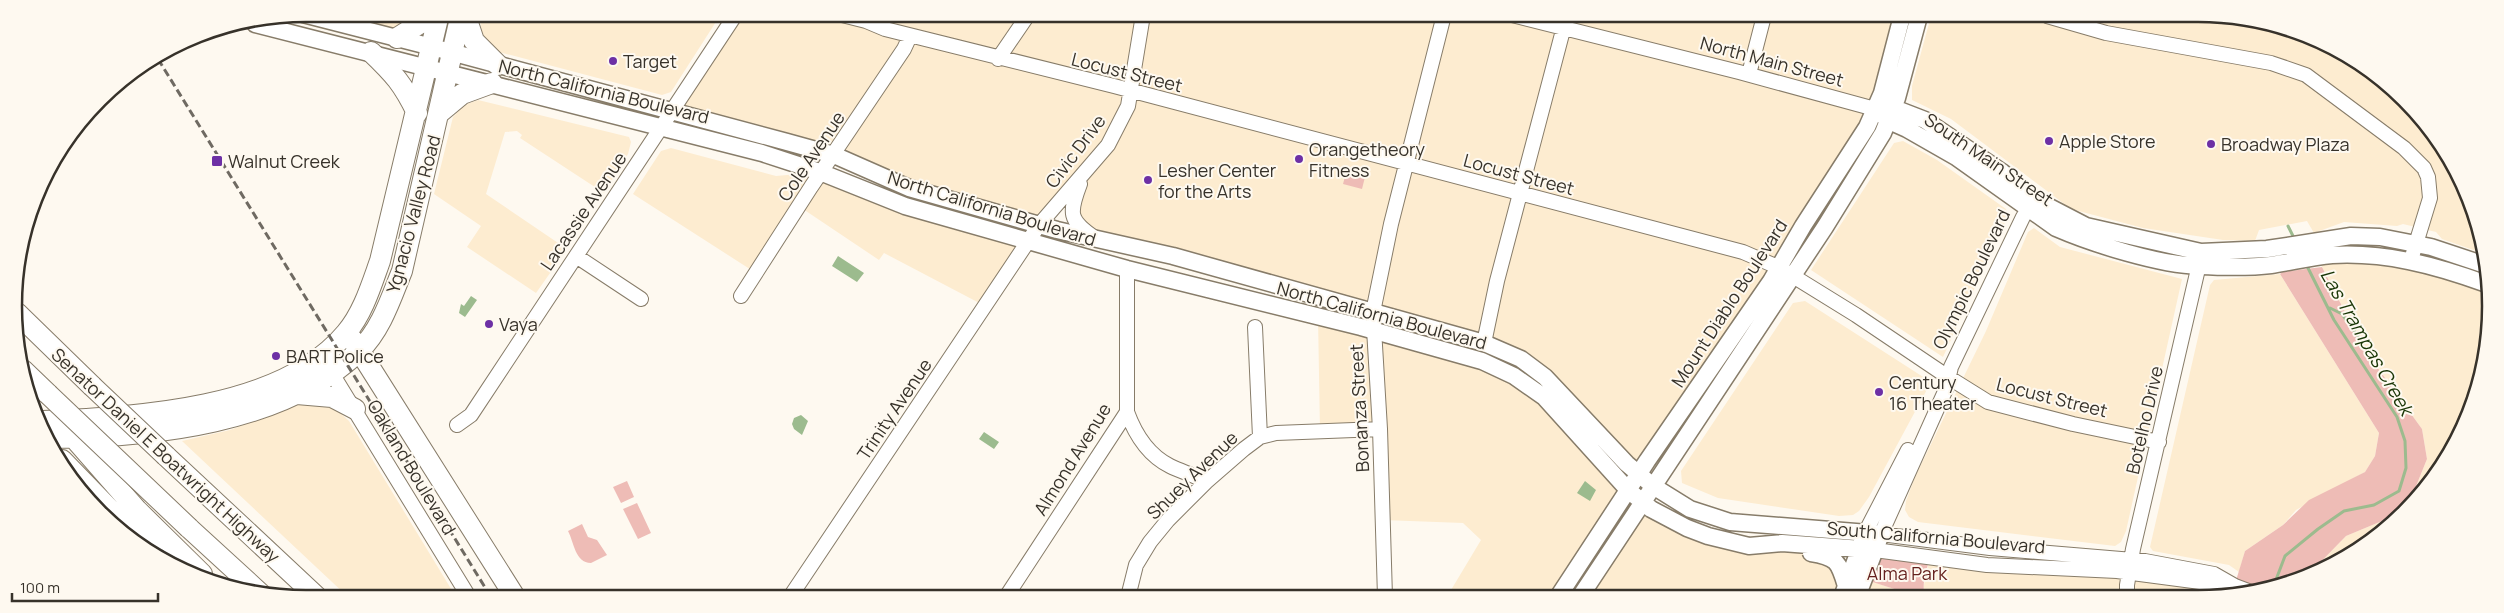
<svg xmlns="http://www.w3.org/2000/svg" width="2504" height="613" viewBox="0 0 2504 613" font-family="Manrope,sans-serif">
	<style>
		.built { fill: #fdecd0 }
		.green { fill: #eebcb6 }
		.water { fill: #9cbb8e }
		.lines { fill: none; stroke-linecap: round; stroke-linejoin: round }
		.stream { stroke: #9cbb8e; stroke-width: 3 }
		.minor-casing { stroke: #877c69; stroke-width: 16 }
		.major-casing { stroke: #877c69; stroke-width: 19 }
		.highway-casing { stroke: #877c69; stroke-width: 22 }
		.minor { stroke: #fff; stroke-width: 14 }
		.major { stroke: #fff; stroke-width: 16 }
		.highway { stroke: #fff; stroke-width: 20 }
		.rail { stroke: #6f6a62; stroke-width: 3; stroke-dasharray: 8 4; stroke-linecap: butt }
		.highway-bridge-casing { stroke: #877c69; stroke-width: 22; stroke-linecap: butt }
		.highway-bridge { stroke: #fff; stroke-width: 20 }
		.poi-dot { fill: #6d30a5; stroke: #fef9f0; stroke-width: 2 }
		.labels { text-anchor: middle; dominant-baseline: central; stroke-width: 4; stroke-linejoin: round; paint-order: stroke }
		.poi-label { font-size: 18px; fill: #37322a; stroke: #fef9f0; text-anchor: start }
		.street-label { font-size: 18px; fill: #37322a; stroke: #fef9f0 }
		.park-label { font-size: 18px; fill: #641f1c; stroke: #fef9f0 }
		.water-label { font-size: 19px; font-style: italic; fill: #193606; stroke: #fef9f0 }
		.rim { fill: none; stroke: #37322a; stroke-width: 2.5 }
	</style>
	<rect width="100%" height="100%" fill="#fef9f0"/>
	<path class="built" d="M307,14h121l-31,24z
		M479,14h242l-50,78 -9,3 -163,-43 -14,-12 -3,-7z
		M736,14l1166,2 -20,77 -243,381 -118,-115 -425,-121 -21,-16 8,-46 -44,49 -366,-114z
		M1931,16h305l108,37 86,76 50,102 2,22 -40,-14 -6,-7 -33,-8 -6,2 -53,-4 -30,11 -7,-12 -48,9 -4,11 -32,-1 -80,-12 -72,-19 -120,-90 -39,-19v-14z
		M478,100l151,37 2,5 -3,12 -24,39 -84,-55 2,-3 -5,-4 -12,1 -19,62 81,55 -31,44 -69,-46 14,-21 -47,-32 19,-77 11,-12z
		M1903,141l34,19 69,49 2,7 -65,141 -132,-87 83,-127z
		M671,148l105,28 44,-4 208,69 -43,65 -101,-53 -5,7 -79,-53 -44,66 -123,-79 28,-43z
		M2034,228l26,19 122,32 -56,252 -5,11 -6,4 -197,-24 -9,-5 -4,-7 1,-9 9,-24 71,-146 42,-99z
		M2331,255l153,28 4,62 -28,91 -54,75 21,-52 -5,-30 -58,-80 -47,-92z
		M2280,274l99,159 -4,23 -10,16 -69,38 -13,15 -38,26 -6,21 -10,-7 -76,-14 -3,-4 60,-262 4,-5z
		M1805,301l126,81 -62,115 -10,14 -6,4 -14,1 -121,-18 -36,-15 -1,-12 112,-168z
		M1318,317l196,59 114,114 -70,107h-135l25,-2 33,-55 -18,-17 -80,-3 -3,-90 -60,1z
		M300,404l34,3 15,14 107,176h-108l-166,-156 48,-11z
		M1642,502l45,26 139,27 9,5 7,37h-262z
		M2406,511l-79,58 -19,6 38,-39z
		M1930,557l305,29 -4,11h-306l-2,-6 2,-12z
		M1863,579l45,14 1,4h-52z"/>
	<path class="green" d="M362,14h44v5l-11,3z
		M1347,169l19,4 -4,16 -19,-5z
		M2322,267l42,82 58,80 5,30 -21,52 -60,25 -38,39 -77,22 14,-46 38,-26 26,-25 56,-28 10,-16 4,-23 -99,-159 2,-2z
		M627,481l7,16 -13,6 -8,-16z
		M637,503l14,30 -13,6 -15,-30z
		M582,524l6,13 9,3 10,15 -16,8c-16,0 -17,-21 -23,-32z
		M1875,550l55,7c-3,12 -9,27 -5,40h-16l-2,-4 -44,-14z"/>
	<path class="water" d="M838,256l26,17 -7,9 -25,-16z
		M471,296l6,4 -12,17 -6,-4 2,-9 3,2z
		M801,415l7,6 -6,14 -8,-6 -2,-5 2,-6z
		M984,432l15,10 -5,7 -15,-10z
		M1585,481l11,9 -6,11 -13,-8z"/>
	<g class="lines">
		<path class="stream" d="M2288,226l7,14
			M2330,308l12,6 16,22
			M2274,585l11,-29 33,-27 26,-18 30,-6 25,-14 7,-23 -1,-27 -8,-24 -63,-97 -28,-56"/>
		<g class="minor-casing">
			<path id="minor" d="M838,14l28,7 19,8 229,57 629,166 37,16 76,47 92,62 40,25 85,22 86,18
				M1512,15l227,57 136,37
				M2047,16l59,17 165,30 35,12 98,73 20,20 4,9 2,21 -19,62
				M998,59l30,-44
				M1749,74l15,-58
				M1080,184c-11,29 -12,36 15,54
				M2034,200l-11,17 -72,150 -5,22 -65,145 109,14 155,13 69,13 21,12 16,6
				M576,256l65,43
				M741,296l70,-109 93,-138 6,-13
				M1255,327l5,110
				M1484,343l13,-62 70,-266
				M328,367l141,230
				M1127,412c8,22 21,43 43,54 12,6 25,9 36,16
				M457,425l14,-10 265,-401
				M1865,533l43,-83
				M1875,550l112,15 130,6 114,15
				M790,597l249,-372 69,-80 20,-39 15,-91
				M1006,597l121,-185v-143
				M1128,597l8,-32 14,-23 18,-22 38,-38 38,-33 16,-12 16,-4 104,-4
				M1385,597l-5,-168 -7,-117 18,-88 53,-209
				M2127,597v-12l6,-36 68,-293"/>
		</g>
		<g class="major-casing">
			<path id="major" d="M303,14l129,33 355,95 47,13 75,33 148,42 116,26 311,87 37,16 24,18 82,87 26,22 37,23 40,13 151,12 -24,63
				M255,24l507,129 58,19 85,34 222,63 234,58 121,34 32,15 30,21 84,93 23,19 36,19 21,8 41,10 33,-3 93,7
				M1883,109l11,-1 31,12 77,52 32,27 52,27 115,26 66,-3 84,-13 29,1 51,10 51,17
				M1881,114l8,7 18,8 49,28 100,71c37,16 104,37 143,38 23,1 49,2 72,-1 20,-3 40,-8 61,-10 53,-3 102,10 152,28
				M1811,553c26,4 28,9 35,33
				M1558,597l89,-136 124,-180 32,-55 64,-99 15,-34 20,-77
				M1580,597l245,-370 58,-94 14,-35 22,-82
				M1842,597l21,-57"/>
		</g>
		<g class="highway-casing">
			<path id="highway" d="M465,14l9,27 24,24
				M397,38l22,-14 9,-10
				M371,52c23,22 32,32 46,61
				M438,114l24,-20 30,-11
				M17,313l75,73
				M352,339l163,258
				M23,370l25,24
				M297,394l35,3 23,12
				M43,421c93,-4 239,-11 303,-88 17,-20 25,-47 34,-72l59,-247
				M73,429v8l64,73 65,64
				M51,438c100,-1 233,-14 308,-87 22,-21 32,-53 43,-80l59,-257
				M166,456l151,141
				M62,460l93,96
				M189,528l72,66"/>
		</g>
		<use href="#minor" class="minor"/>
		<use href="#major" class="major"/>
		<use href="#highway" class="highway"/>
		<path class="rail" d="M158,59l333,538"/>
		<g class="highway-bridge-casing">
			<path id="highway-bridge" d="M92,386l74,70
				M48,394l141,134"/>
		</g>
		<use href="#highway-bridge" class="highway-bridge"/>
	</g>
	<g class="poi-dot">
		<circle cx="613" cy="61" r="5"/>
		<circle cx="2049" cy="141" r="5"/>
		<circle cx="2211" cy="144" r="5"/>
		<circle cx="1299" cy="159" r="5"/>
		<rect x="211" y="155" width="12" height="12" rx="2.5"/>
		<circle cx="1148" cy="180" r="5"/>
		<circle cx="489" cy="324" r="5"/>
		<circle cx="276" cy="356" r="5"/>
		<circle cx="1879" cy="392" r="5"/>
	</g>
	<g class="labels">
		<g class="poi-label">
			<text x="623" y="61">Target</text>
			<text x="2059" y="141">Apple Store</text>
			<text x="2221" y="144">Broadway Plaza</text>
			<text x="1309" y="149">Orangetheory<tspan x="1309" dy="21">Fitness</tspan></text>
			<text x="228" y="161">Walnut Creek</text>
			<text x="1158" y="170">Lesher Center<tspan x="1158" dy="21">for the Arts</tspan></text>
			<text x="499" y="324">Vaya</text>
			<text x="286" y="356">BART Police</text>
			<text x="1889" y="382">Century<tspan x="1889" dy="21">16 Theater</tspan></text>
		</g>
		<g class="street-label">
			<text transform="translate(1772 61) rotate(15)">North Main Street</text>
			<text transform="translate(1127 72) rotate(14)">Locust Street</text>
			<text transform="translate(604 91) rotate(14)">North California Boulevard</text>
			<text transform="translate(1075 151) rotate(-53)">Civic Drive</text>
			<text transform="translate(811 156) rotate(-56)">Cole Avenue</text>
			<text transform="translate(1989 159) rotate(34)">South Main Street</text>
			<text transform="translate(1519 174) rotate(15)">Locust Street</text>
			<text transform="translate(992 208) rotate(17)">North California Boulevard</text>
			<text transform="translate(583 211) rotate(-56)">Lacassie Avenue</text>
			<text transform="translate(413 214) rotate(-75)">Ygnacio Valley Road</text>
			<text transform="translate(1971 279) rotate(-64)">Olympic Boulevard</text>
			<text transform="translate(1729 303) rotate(-57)">Mount Diablo Boulevard</text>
			<text transform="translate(1382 315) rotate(15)">North California Boulevard</text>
			<text transform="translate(2052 397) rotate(14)">Locust Street</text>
			<text transform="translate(1359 408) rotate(-93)">Bonanza Street</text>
			<text transform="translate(894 409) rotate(-56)">Trinity Avenue</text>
			<text transform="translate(2144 420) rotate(-77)">Botelho Drive</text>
			<text transform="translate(166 455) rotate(43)">Senator Daniel E Boatwright Highway</text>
			<text transform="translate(1072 459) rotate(-58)">Almond Avenue</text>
			<text transform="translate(412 467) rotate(59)">Oakland Boulevard</text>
			<text transform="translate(1192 475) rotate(-44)">Shuey Avenue</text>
			<text transform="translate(1936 537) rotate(5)">South California Boulevard</text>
		</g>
		<g class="park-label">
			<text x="1907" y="573">Alma Park</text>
		</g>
		<g class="water-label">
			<text transform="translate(2367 342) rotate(60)">Las Trampas Creek</text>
		</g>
	</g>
	<path d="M0 0H2504V613H0ZM306 22H2198A284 284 0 0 1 2482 306V306A284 284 0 0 1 2198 590H306A284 284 0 0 1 22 306V306A284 284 0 0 1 306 22Z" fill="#fef9f0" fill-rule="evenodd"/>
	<path class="rim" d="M306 22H2198A284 284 0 0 1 2482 306V306A284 284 0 0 1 2198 590H306A284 284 0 0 1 22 306V306A284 284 0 0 1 306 22Z"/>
	<path d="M12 593v8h146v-8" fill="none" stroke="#37322a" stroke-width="2.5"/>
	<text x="20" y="593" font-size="15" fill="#37322a" stroke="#fef9f0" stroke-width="4" paint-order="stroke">100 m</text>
</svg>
